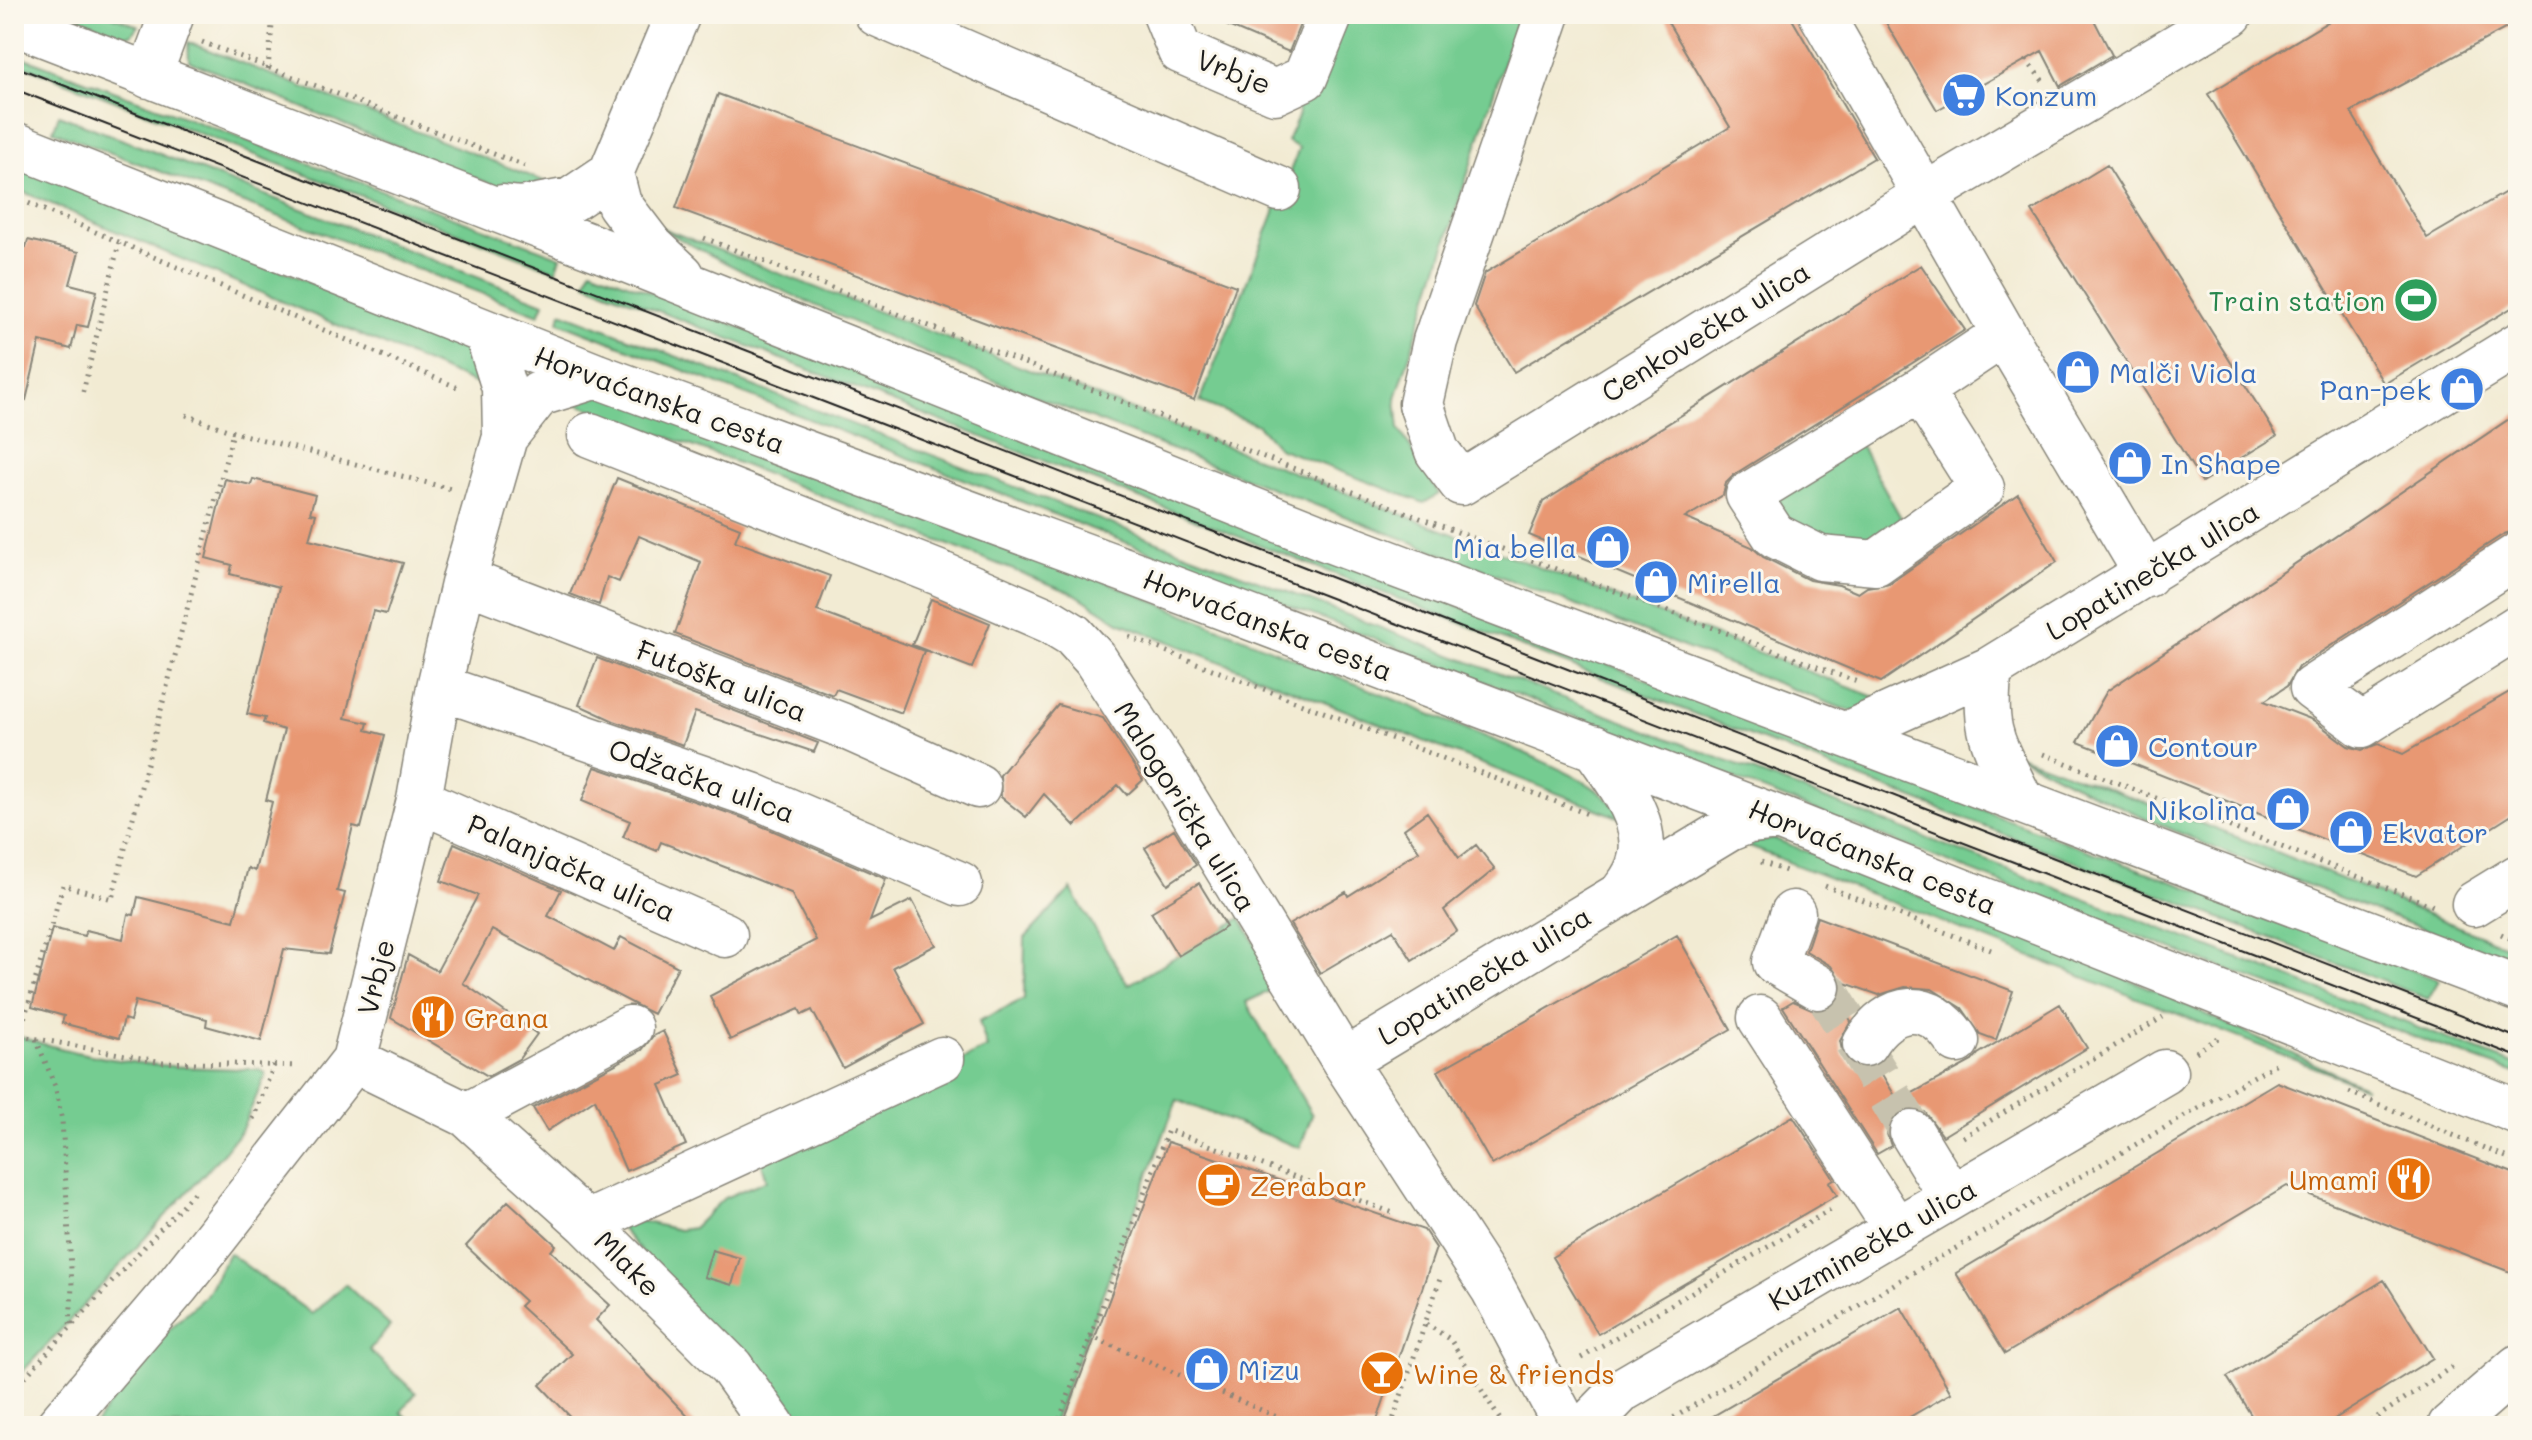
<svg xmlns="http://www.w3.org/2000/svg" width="2532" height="1440" viewBox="0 0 2532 1440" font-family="Mali,sans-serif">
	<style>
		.green { fill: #75cc91; stroke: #487456; stroke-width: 2 }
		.building { fill: #e89873 }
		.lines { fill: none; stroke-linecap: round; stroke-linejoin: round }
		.minor-tunnel { stroke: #c7c2ae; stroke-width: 44; stroke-dasharray: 44 22; stroke-linecap: butt }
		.minor-casing { stroke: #878478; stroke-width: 47 }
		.path { stroke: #878478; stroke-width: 5; stroke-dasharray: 2 6; stroke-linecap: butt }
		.minor { stroke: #fff; stroke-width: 44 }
		.tram { stroke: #1c1c1c; stroke-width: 2 }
		.labels { text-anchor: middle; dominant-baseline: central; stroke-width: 6; stroke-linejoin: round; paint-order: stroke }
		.street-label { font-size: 28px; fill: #1c1c1c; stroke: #fbf7ec }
		.shop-label { font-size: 28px; fill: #366cbe; stroke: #fbf7ec; text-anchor: start }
		.leisure-label { font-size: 28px; fill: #27864d; stroke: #fbf7ec; text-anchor: end }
		.food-label { font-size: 28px; fill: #c56008; stroke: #fbf7ec; text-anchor: start }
	</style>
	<rect width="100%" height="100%" fill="#fbf7ec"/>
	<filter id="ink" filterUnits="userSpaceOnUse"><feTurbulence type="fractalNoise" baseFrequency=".0125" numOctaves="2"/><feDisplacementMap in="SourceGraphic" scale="16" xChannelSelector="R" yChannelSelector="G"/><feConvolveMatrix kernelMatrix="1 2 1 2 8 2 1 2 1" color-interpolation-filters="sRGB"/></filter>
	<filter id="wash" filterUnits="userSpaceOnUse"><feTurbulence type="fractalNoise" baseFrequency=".006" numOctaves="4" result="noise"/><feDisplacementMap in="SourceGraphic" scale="32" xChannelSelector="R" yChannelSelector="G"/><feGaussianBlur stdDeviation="1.8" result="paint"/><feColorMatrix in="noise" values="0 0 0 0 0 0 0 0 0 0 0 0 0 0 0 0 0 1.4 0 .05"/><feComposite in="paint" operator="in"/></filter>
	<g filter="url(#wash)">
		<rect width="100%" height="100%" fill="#f2ebd3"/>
		<path class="green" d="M67,14h41l30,12 -7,9h-9z
			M1350,14h169l-123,384 3,31 40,65 -15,9 -146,-55 -20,-23 -58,-23 99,-254 -12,-7 12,-27 -5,-15z
			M188,42l376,147 -59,1 -316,-129z
			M14,54l547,203 -5,14 -542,-209z
			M59,115l485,188 -5,12 -486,-184z
			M14,160l140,55 312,135 13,12 16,30 -481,-204z
			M654,225l1241,480 -35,9 -19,-6c-230,-90 -461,-177 -691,-267 -168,-65 -338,-128 -496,-216z
			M591,269l1480,575 368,136 -11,19 -1842,-716z
			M561,312l1957,754v8l-323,-116 -1636,-636z
			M591,386l452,170 480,196c34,17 82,32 100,67l-504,-197 -44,-28 -350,-136 -170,-62z
			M1859,443l46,82 -55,31 -44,-12 -31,-37 4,-17z
			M2014,753l262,99 242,99v14c-171,-66 -343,-124 -504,-212z
			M1775,839l361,143 229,105 -623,-243z
			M1071,889l57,96 113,-67 38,69 -33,15 66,113 -12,33 -123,-48 -125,326h-263l-169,-199 21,-6 38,9 14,-2 31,-30 43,-18 -7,-23 227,-109 -8,-27 45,-22 1,-61z
			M14,1035c86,28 155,34 245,34l7,5 -24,55 -18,23 -210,229z
			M229,1253l83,61 33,-30 45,42 -21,24 47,43 -15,19 16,14h-324l67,-88 46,-43z"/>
		<g id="blocks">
			<path class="building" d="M1200,14h104l-15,38z
				M1663,14h126l85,144 -360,214 -40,-66 11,-33 245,-146z
				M1881,14h210l21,41 -52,31 -18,-35 -105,59z
				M2341,14h177v8l-167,90 76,126 91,-53v119l-134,80 -176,-290z
				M718,94l518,192 -42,114 -518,-192z
				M2107,165l170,271 -75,46 -170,-271z
				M28,240l51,12 -9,32 27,7 -9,36 -11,-2 -6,24 -31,-8 -14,59 -12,-2v-154l12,3z
				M1921,265l44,65 -230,144 -9,9 -3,12 -38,23 67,29 11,10 46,23 30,5 19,8 9,-6 23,-4 128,-89 39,68 -176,120 -352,-147 14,-33z
				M2518,413v117l-14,4 -206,133 -11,19 -23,15 49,19 35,26 14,4 16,-6 25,10 115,-67v124l-102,65 -338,-134 29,-51z
				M617,478l123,50 -5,13 95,35 -13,35 107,40 -23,62 -65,-24 -3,6 -158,-61 26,-72 -62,-26 -20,46 -12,-5 -8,28 -29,-11z
				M225,479l26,6 2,-6 62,16 -5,18 6,1 -7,25 94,24 -17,51 -13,-3 -28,107 23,5 -2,7 19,5 -24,93 -8,-2 -16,65 8,2 -16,61 -45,-5 -23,92 -55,-15 1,-7 -72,-18 -5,20 -6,-2 -5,19 -57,-15 2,-7 -32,-9 20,-79 32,8 2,-6 37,9 5,-25 6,1 4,-18 96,24 14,-53 7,3 17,-69 -6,-2 18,-70 -21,-7 2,-5 -18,-4 32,-127 -49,-13 2,-9 -26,-7z
				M931,599l59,24 -18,45 -60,-23z
				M597,658l221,85 -4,9 -119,-40 -12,33 -69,-24 -35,-16z
				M1058,705l45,13 40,62 -16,15 -9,-10 -43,41 -31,-32 -18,23 -25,-20 -1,-22z
				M595,767l148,51 143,61 -16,42 42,-21 24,45 -43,22 31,57 -81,44 -31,-58 -10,5 -3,-6 -69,31 -20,-44 106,-56 -25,-47 -130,-51 -4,9 -34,-14 7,-16 -48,-20z
				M1427,812l32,46 17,-13 19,24 -51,41 13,21 -45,29 -19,-30 -73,43 -30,-49 56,-32 2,4 71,-45 -15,-22z
				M1174,829l22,36 -28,19 -23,-36z
				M454,843l107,47 -13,26 66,35 7,-14 57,30 -25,47 -161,-84 -29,53 74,51 -18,25 -31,17 -97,-58 17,-63 29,16 41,-76 -37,-14z
				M1199,883l27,44 -48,29 -27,-44z
				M1817,917l196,74 -17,49 -16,-6 -18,-26 -30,-19 -27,-2 -26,8 -37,-13 -11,-16 -25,-15z
				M1677,935l54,94 -239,136 -54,-94z
				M1793,1001l26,11 12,-4 8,-7 12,20 -11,20 3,14 8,10 11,4 15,-3 21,35 74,-40 6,-7 82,-50 27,44 -144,88 -18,-24 -13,-4 -12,3 -10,11 -3,12 4,12 -14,8 -94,-147z
				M663,1031l20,44 -23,10 26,60 -60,26 -31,-72 -48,32 -14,-23 109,-58 11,-14z
				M2277,1082l241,93v100l-231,-89 -282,168 -49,-81z
				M1793,1116l41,63 -5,3 8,13 -239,139 -46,-77z
				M1168,1142l256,88 12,18 -61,178h-313z
				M508,1201l48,44 -5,6 59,54 -14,15 101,106h-118l-39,-41 32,-31 -52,-48 5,-5 -59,-55z
				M712,1250l28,8 -8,27 -28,-8z
				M2384,1280l49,78 -110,68h-65l-31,-49z
				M1901,1307l50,86 -57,33h-198z"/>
		</g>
	</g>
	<g filter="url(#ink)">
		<use href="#blocks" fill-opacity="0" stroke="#878478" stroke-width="2"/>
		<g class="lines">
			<path class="minor-tunnel" d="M1818,987l9,6 85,140"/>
			<g class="minor-casing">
				<path id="minor" d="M877,14l402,175
					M1165,14l15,37 95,41 30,-14 26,-64
					M1548,14l-113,327 -14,63 16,47 24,32 464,-288 306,-181
					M1821,14l183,320 143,241
					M14,23l592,229 715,285 1197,452
					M149,76l23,-62
					M14,144l583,232 533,196 648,246 740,294
					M611,173l8,31 32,42 31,29
					M503,207l18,2 50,-9 40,-27 67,-159
					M1920,390l62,98 -106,75 -56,-5 -46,-23 -26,-40z
					M1920,390l84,-56
					M590,435l349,138 111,48 23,14 22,24 79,122 170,280 149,228 73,137
					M505,437l34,-43 58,-18
					M2518,555l-206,133 50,37 156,-98
					M464,580l377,145 137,61
					M1990,669c-8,65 4,75 31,131
					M439,687l313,108 208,89
					M1846,734l144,-65 528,-324
					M1594,747c30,44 72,93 30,143
					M419,800l306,135
					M2474,904l44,-27
					M1793,913l-18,49 43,25
					M1760,1018l136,211
					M1865,1044c24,-41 65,-46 92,-3
					M354,1060l113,55 120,108 144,144 42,59
					M1344,1061l385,-232 20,-8 29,-3
					M467,1115l163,-87
					M1912,1133l39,64
					M587,1223l355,-164
					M58,1426l120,-141 176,-225 65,-260 20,-113 25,-107 41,-143 -1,-49 -17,-54
					M1587,1426l35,-36 543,-318
					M2450,1426l68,-59"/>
			</g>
			<path class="path" d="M202,42l323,124
				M2026,60l17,21
				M268,69l5,-55
				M14,197l447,192
				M704,238l716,280 440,165
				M83,392l36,-149
				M186,415l47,17 218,57
				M1129,637l461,178
				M2043,754l393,153
				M1761,862l28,10
				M1825,886l166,64
				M2501,934l17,8
				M14,1030l13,7 136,25 134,4
				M20,1033l43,-148 49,14 121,-467
				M36,1039l19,47 7,34 10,165 -2,43
				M2196,1052l22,-14
				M2349,1092l169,70
				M253,1119l21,-54
				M1963,1137l200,-120
				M1426,1324l24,15 54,87
				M1090,1336l208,90
				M1581,1358l254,-151
				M14,1389l183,-200
				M1057,1426l111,-296 228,84
				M1391,1426l49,-147
				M1660,1426l244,-148 373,-215
				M2364,1426l89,-60"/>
			<use href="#minor" class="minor"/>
			<path class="tram" d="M14,66l2504,972
				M14,89l2504,968"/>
		</g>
	</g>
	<defs>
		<g id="supermarket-disc" transform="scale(2.3)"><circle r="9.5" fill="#3f7fe0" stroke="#fbf7ec"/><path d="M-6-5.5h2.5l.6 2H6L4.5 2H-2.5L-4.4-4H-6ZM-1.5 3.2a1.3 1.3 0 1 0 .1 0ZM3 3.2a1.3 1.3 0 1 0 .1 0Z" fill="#fff"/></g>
		<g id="stadium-disc" transform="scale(2.3)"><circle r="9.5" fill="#2e9e5b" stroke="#fbf7ec"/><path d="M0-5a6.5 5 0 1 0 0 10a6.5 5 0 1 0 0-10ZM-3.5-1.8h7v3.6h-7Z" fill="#fff"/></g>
		<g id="shop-disc" transform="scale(2.3)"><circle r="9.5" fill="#3f7fe0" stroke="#fbf7ec"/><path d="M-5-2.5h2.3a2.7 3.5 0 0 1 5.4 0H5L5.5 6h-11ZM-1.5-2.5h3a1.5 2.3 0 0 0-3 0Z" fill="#fff"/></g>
		<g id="restaurant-disc" transform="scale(2.3)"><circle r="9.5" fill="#e8710a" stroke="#fbf7ec"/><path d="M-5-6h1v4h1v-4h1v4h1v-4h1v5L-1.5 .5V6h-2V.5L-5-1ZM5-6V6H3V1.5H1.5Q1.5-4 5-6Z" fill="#fff"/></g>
		<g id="cafe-disc" transform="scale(2.3)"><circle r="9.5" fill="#e8710a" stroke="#fbf7ec"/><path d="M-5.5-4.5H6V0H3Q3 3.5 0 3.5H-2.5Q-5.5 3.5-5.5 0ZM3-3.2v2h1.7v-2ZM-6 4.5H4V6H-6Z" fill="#fff"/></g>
		<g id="bar-disc" transform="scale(2.3)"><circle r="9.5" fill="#e8710a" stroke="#fbf7ec"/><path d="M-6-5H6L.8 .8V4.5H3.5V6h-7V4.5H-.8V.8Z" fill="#fff"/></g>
	</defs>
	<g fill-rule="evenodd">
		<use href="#supermarket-disc" x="1964" y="95"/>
		<use href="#stadium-disc" x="2416" y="300"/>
		<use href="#shop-disc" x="2078" y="372"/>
		<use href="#shop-disc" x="2462" y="389"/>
		<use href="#shop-disc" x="2130" y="463"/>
		<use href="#shop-disc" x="1608" y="547"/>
		<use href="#shop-disc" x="1656" y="582"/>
		<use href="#shop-disc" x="2117" y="746"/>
		<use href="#shop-disc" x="2288" y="809"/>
		<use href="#shop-disc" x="2351" y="832"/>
		<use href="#restaurant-disc" x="433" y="1017"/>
		<use href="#restaurant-disc" x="2409" y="1179"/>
		<use href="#cafe-disc" x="1219" y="1185"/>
		<use href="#shop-disc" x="1207" y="1369"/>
		<use href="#bar-disc" x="1382" y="1373"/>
	</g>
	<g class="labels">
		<g class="street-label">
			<text transform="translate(1234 71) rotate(21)">Vrbje</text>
			<text transform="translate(1705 331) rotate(-32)">Cenkovečka ulica</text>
			<text transform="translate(660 399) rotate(20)">Horvaćanska cesta</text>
			<text transform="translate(2152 570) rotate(-31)">Lopatinečka ulica</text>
			<text transform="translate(1268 624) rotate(21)">Horvaćanska cesta</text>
			<text transform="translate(722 680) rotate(21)">Futoška ulica</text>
			<text transform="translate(702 780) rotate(20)">Odžačka ulica</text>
			<text transform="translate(1186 806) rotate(58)">Malogorička ulica</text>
			<text transform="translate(1873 856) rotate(22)">Horvaćanska cesta</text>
			<text transform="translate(572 867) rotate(24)">Palanjačka ulica</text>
			<text transform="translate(1484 975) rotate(-31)">Lopatinečka ulica</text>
			<text transform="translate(375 977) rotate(-76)">Vrbje</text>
			<text transform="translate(1872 1244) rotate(-30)">Kuzminečka ulica</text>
			<text transform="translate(628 1263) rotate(45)">Mlake</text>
		</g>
		<g class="shop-label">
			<text x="1995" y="95">Konzum</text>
			<text x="2109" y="372">Malči Viola</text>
			<text x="2431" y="389" text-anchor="end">Pan-pek</text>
			<text x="2161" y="463">In Shape</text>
			<text x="1577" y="547" text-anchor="end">Mia bella</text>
			<text x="1687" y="582">Mirella</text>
			<text x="2148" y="746">Contour</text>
			<text x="2257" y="809" text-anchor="end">Nikolina</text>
			<text x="2382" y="832">Ekvator</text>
			<text x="1238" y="1369">Mizu</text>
		</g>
		<g class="leisure-label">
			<text x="2385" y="300">Train station</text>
		</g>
		<g class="food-label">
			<text x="464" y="1017">Grana</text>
			<text x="2378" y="1179" text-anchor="end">Umami</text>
			<text x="1250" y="1185">Zerabar</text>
			<text x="1413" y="1373">Wine &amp; friends</text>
		</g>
	</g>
	<rect width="2532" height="1440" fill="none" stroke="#fbf7ec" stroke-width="48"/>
</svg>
